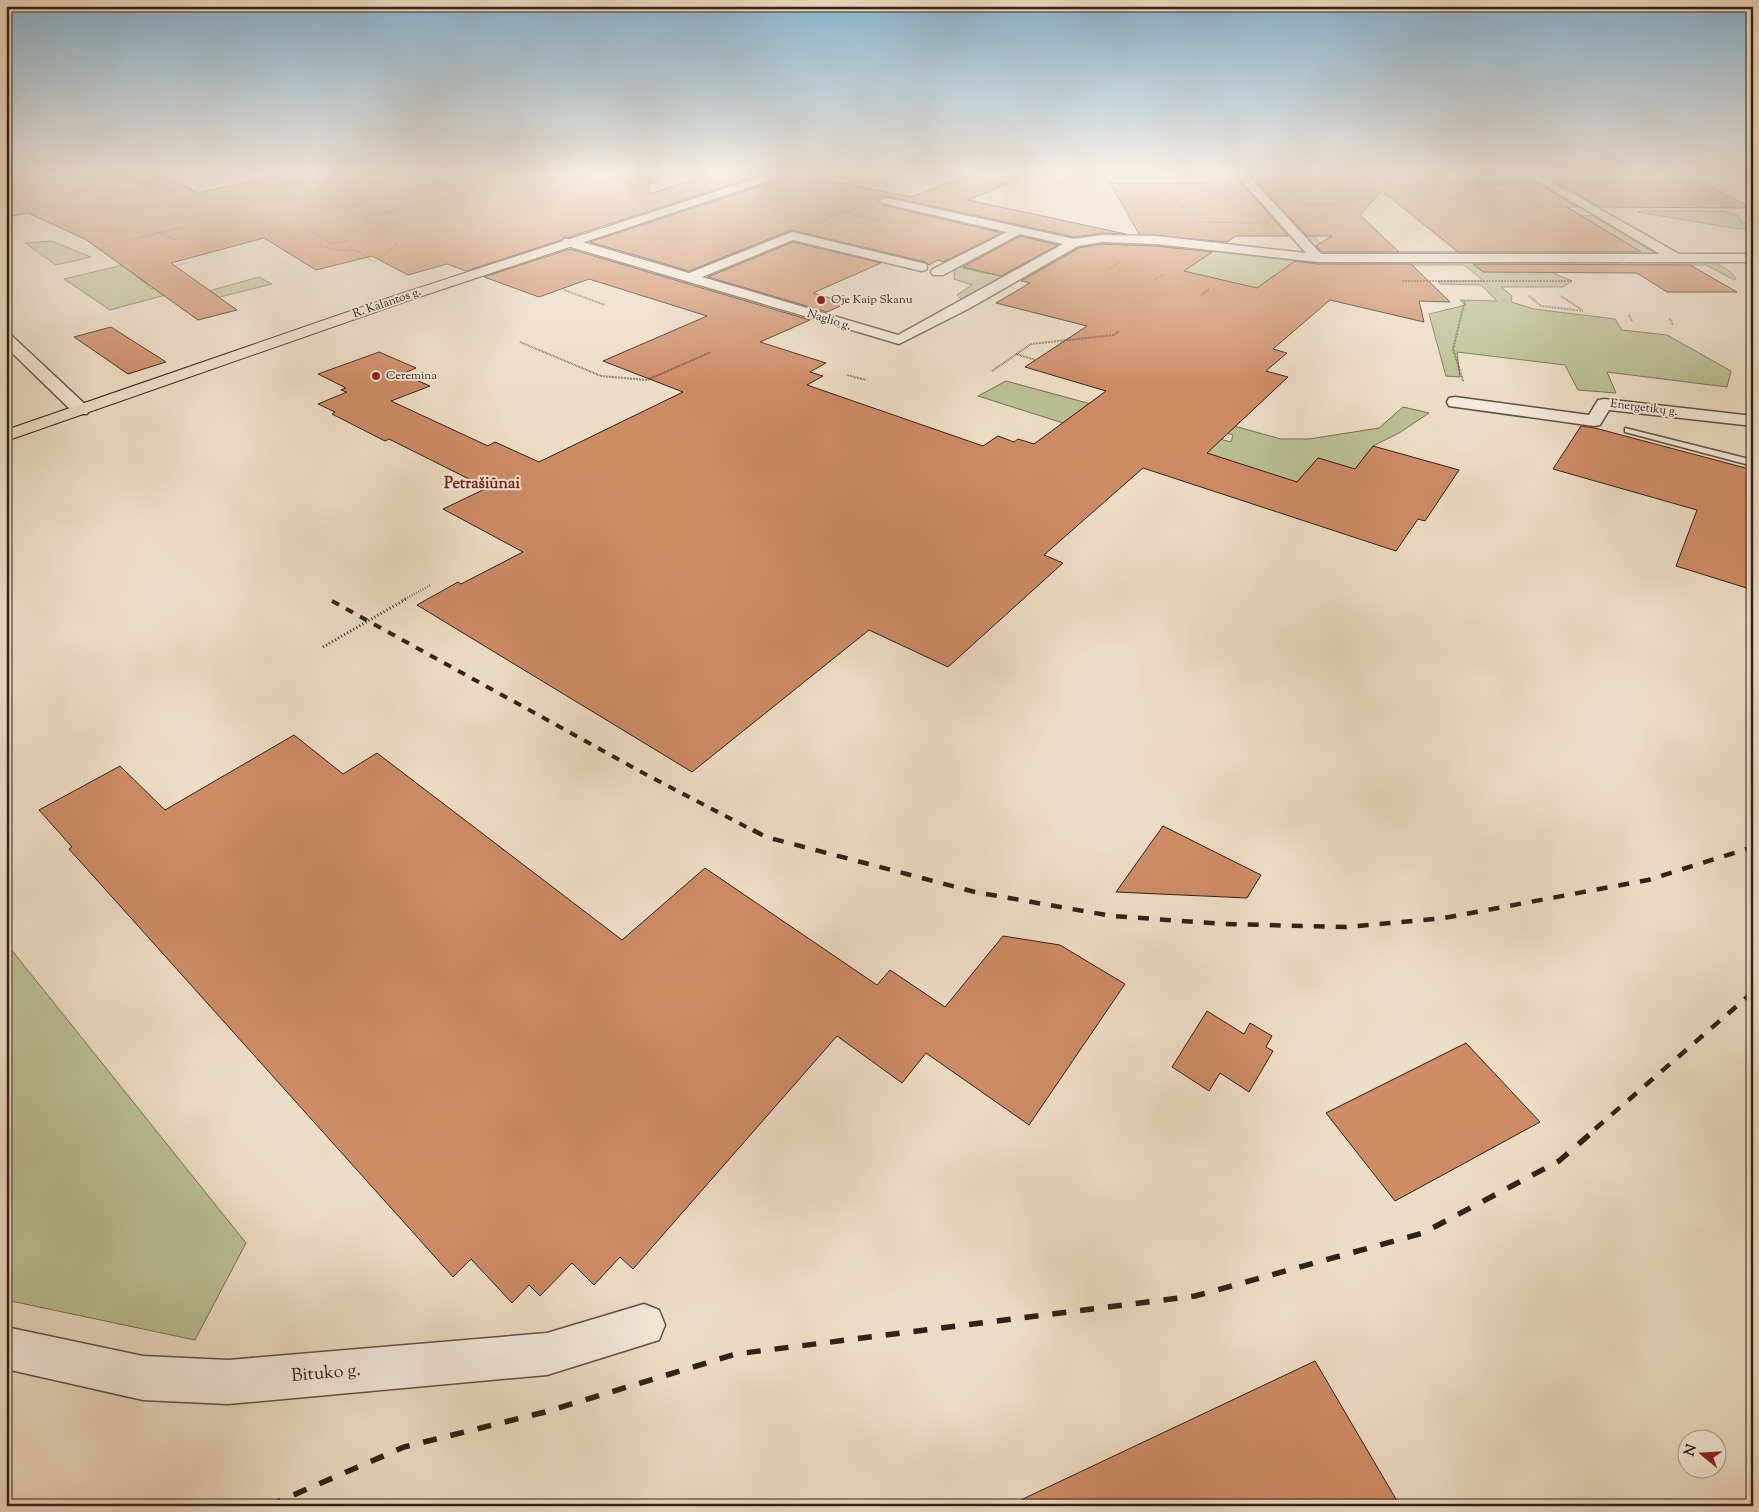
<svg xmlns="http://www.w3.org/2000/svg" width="1759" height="1512" viewBox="0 0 1759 1512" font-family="'Sorts Mill Goudy',serif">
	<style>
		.green { fill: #b9c194; stroke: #757255 }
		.building { fill: #ce8c65; stroke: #312216 }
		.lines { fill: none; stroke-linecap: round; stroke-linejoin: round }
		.service-casing { stroke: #605142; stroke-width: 3 }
		.minor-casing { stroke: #605142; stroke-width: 3 }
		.primary-casing { stroke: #312216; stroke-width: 2 }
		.path-far3 { stroke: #312216; stroke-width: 1; stroke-dasharray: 0.5 1; stroke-linecap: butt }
		.path-far2 { stroke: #312216; stroke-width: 2; stroke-dasharray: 0.5 1; stroke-linecap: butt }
		.path-far1 { stroke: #312216; stroke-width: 2.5; stroke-dasharray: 0.5 2; stroke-linecap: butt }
		.path { stroke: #312216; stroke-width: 3; stroke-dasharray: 1 2.5; stroke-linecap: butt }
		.service { fill: #f4e9da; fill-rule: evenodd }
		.minor { fill: #f4e9da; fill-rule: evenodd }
		.primary { fill: #eeddc6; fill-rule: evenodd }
		.rail-far2 { stroke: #312216; stroke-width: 4; stroke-dasharray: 8 8; stroke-linecap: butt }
		.rail-far1 { stroke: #312216; stroke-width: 4.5; stroke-dasharray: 11 11; stroke-linecap: butt }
		.rail { stroke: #312216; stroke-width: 5.5; stroke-dasharray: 14 14; stroke-linecap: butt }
		.poi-dot { fill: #8f2418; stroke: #f4e9da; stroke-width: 2 }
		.labels { text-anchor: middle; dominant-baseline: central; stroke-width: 4; stroke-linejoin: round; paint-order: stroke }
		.far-poi-label { font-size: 12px; fill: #312216; stroke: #f4e9da; text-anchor: start }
		.far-street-label { font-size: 12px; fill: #312216; stroke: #f4e9da }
		.far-district-label { font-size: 16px; font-weight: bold; fill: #7a1f14; stroke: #f4e9da }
		.near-street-label { font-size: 18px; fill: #312216; stroke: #f4e9da }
	</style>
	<rect width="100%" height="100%" fill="#eeddc6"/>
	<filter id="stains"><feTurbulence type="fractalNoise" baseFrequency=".004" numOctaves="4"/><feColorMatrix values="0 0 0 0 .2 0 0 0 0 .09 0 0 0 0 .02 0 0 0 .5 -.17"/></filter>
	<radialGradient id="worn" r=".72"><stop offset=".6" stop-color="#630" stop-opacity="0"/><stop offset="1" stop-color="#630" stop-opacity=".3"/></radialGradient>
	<path class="green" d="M581,171h113l-31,10 -24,5z
		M1389,171h84l5,3 -81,3z
		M1414,180h109l31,18 -38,-13 -73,-2 47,26 79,-1 7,4h-119z
		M1638,211h84l16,4 2,6 12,6 -5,2 -14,-1 -96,-16z
		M1293,215l36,37 310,-1 -59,-36 13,1 67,40 -337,-1 -37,-38z
		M1018,235l40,7 2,3 -97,56 -6,-6 15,-10 -18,-6 1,-13 33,8 54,-31 -23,-6 -12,6 -5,-1z
		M52,241l39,16 -35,8 -31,-22z
		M1090,242l84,1 195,18 6,1 17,13 -103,4 -16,-3 -16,12 25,6 -99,-22 4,-4 -121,-11 -3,-2 18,-11z
		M1613,261l8,4 -79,-1 11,9 19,8 -9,6h-62l11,9 -1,6 23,7 81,10 7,11 45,5 64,36 -4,16 -120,-15 9,21 -38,-3 -13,-25 -108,-13 3,25 -14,-1 -17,-62 37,-9 -6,-5 37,1 -16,-16 -41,-1 -2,-3h46l-20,-16h-59l-4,10 -15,-13z
		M1628,261h80c11,3 22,8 28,18l-2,1 -28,-15h-59l-1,9z
		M123,265l29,24 36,-9 7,7 -85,23 -46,-31z
		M259,277l13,7 -76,19 -9,-6z
		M1006,381l225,61 2,-7 -115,-35 47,7 116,32h28l70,-11 24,-21 26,6 -30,20 -26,13 -18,23 -37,-11 -21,24 -221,-69 -13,10 -85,-27z
		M6,943l240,300 -51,97 -189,-40z"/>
	<path class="building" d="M6,171h140v9l21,-4 31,17 70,-16 1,-6h378l3,23 67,-23h56l-204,66h-5l-3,3 -95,31 -19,-7 -39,11 -36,-19 -56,14 -52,-32 -93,25 66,47 -39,10 -113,-81 -57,-26 -22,4z
		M796,171h41l-17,8 91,18 56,-22 40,9 -39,16 158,34 -24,-1 -28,4 -188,-41 -7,4 3,5 120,28 -59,29 -5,-2 -9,5 -3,-3 -135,-32 -102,41 -99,-29 204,-67z
		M1197,171h34l57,65h-52l-9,6 -88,-8 -29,-51h97z
		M1246,171h126l16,12 -1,2h119l-5,-4h33l43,26h-10l74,45h-183l-76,-61 -22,24 39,37h-77l-6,-6 16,-10h-25z
		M1697,180l56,28 -154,-1 -44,-26z
		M1020,236l38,9 -57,31 -38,-9z
		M793,242l88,21 -68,30 34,10 -20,9 -119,-35z
		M1102,244l54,2 56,6 -28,19 73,17 38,-27 23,3h93l39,38 -31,-1 5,21 -94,-22 -57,49 14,4 -21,18 22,6 -81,76 90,29 21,-24 37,11 18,-23 86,24 -34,51 -7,-2 -22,32 -253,-83 -99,87 19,8 -115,104 -79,-37 -177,142 -275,-167 41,-23 3,2 62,-32 -80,-43 44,-21 -98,-49 -4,2 -53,-27 3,-2 -17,-8 29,-12 -6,-2 5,-2 -28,-14 61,-22 37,16 -14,6 28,12 -39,15 97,45 7,-4 44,20 144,-70 -80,-31 104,-45 -118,-37 -50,18 -55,-20 86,-28 240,71 -50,22 66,21 -16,9 13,4 -16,9 176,61 15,-10 16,6 4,-3 16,5 72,-53 -81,-24 62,-41 -91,-23 34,-20 -9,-2 58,-33z
		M1473,264l217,1 47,27h-70l-30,-19 -154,-1z
		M111,327l55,35 -38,12 -54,-37z
		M1581,426l14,2 158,42v120l-77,-24 21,-56 -144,-41z
		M294,735l49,39 34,-21 245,187 83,-72 172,117 13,-15 55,37 58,-71 57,9 65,39 -96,141 -103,-72 -24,30 -65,-47 -204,233 -13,-12 -26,28 -22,-22 -32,33 -11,-11 -17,18 -41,-44 -18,18 -384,-428 3,-2 -33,-37 81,-44 45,44z
		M1163,826l98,49 -14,23 -131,-6z
		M1207,1011l37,23 6,-11 22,13 -6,11 7,4 -24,41 -29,-19 -11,18 -37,-24z
		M1466,1043l74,79 -145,79 -69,-88z
		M1315,1361l85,145h-392z"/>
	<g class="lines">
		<g class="service-casing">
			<path id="service" d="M1625,428l128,32v6l-128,-34z"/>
		</g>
		<g class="minor-casing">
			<path id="minor" d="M1233,171h11l77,83h339l-139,-83h12l146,83h74v8h-435l-162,-18 -54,-2 -24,4 -108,62 -71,36 -335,-99 -2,-3 2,-3h8l117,34 103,-41 134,32 1,3 -1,3 -5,1 -128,-31 -91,37 196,58 165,-91 -43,-10 -77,41h-10l-2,-3 2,-3 74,-37 -125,-29 -2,-2 2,-2 4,-1 188,41 28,-4 54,1 150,17z
				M1726,171h13l14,6v7z
				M6,334l5,1 76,71 2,4 -2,4h-12l-69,-67z
				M1455,397l134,18 9,-15 6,-1 149,17v10l-144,-16 -9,15 -6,1 -145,-20 -2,-4 2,-4z
				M644,1304l15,6 6,15 -6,15 -112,35 -319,29 -85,-4 -137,-31v-42l137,29 85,4 319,-27z"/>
		</g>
		<g class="primary-casing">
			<path id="primary" d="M779,171h15l-1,2 -386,128 -401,140v-11l391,-135z"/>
		</g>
		<path class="path-far3" d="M1020,171l2,6
			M494,172l14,3
			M574,177l-9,3 32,8
			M351,180l29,-8
			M1169,182l-4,1 6,7 -9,3 14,5 11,15
			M1214,182l4,4 8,2
			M368,185l56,-14
			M584,185l9,-3
			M1289,186h31l21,18h-36z
			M455,187l56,-16
			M604,190l9,-3
			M644,192l6,2
			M823,192l27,22 29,7
			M1233,194l-7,2 9,10h9
			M1289,194h6
			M467,198l-6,2 -8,-3 24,-8 42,2
			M543,198l8,-21 9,-6
			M615,201l6,2
			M352,205l93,-24
			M477,206l7,-2
			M494,211l7,-2
			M176,213l6,3
			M361,218l92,-21
			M819,222l22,-10 26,-7
			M1198,222l59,1
			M149,228l27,12
			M310,230l21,14
			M130,240l53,-13
			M331,244l19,-4
			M326,247l10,3h20l18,12 24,-18 -3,-2
			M175,266l13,-3
			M1108,270l13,-9
			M1155,280l8,-6"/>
		<path class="path-far2" d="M1402,281h170
			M564,290l41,15
			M1201,295l8,-6
			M1529,296l12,10 42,5
			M1561,296l21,14
			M1629,315l3,6
			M1670,319l3,6
			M520,342l81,34 46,4 64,-28
			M1016,354l20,6
			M992,371l39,-27 83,-9 5,-4
			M847,375l19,5
			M1463,381l-10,-32 12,-49"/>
		<path class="path-far1" d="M403,600l28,-15"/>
		<path class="path" d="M323,647l83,-48"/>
		<use href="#service" class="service"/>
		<use href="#minor" class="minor"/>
		<use href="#primary" class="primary"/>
		<path class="rail-far2" d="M332,601l313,173 111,58"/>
		<path class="rail-far1" d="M753,830l13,7 209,55 137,24 113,8 121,3 98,-9 204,-38 105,-33
			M1595,1129l158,-137"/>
		<path class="rail" d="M268,1506l136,-59 141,-35 191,-58 459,-58 228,-63 136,-72 38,-33"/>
	</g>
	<linearGradient id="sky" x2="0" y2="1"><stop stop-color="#89b7d5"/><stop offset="0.45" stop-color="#f7f0e5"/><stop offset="1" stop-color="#f7f0e5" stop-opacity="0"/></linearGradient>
	<rect width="1759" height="383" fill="url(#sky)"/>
	<g class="poi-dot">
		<circle cx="821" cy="300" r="5"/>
		<circle cx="376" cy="376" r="5"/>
	</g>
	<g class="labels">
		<g class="far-poi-label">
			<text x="831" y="300">Oje Kaip Skanu</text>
			<text x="386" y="376">Ceremina</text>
		</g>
		<g class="far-street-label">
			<text transform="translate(387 303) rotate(-19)">R. Kalantos g.</text>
			<text transform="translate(829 320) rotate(17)">Naglio g.</text>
			<text transform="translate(1644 408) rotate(7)">Energetikų g.</text>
		</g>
		<g class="far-district-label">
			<text x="482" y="484">Petrašiūnai</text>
		</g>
		<g class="near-street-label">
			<text transform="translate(326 1374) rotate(-5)">Bituko g.</text>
		</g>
	</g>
	<rect width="1759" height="1512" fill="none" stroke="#eeddc6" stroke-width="25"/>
	<rect x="8" y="8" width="1744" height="1497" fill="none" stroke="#312216" stroke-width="2.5"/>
	<rect x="12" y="12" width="1734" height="1487" fill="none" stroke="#312216"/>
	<g transform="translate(1702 1454) rotate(288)"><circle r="24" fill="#f4e9da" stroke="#a6998c"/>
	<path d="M0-4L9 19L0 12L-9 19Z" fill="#8f2418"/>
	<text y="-8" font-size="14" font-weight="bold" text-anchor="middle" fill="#312216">N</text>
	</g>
	<rect width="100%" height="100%" filter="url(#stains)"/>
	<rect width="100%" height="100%" fill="url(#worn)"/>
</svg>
